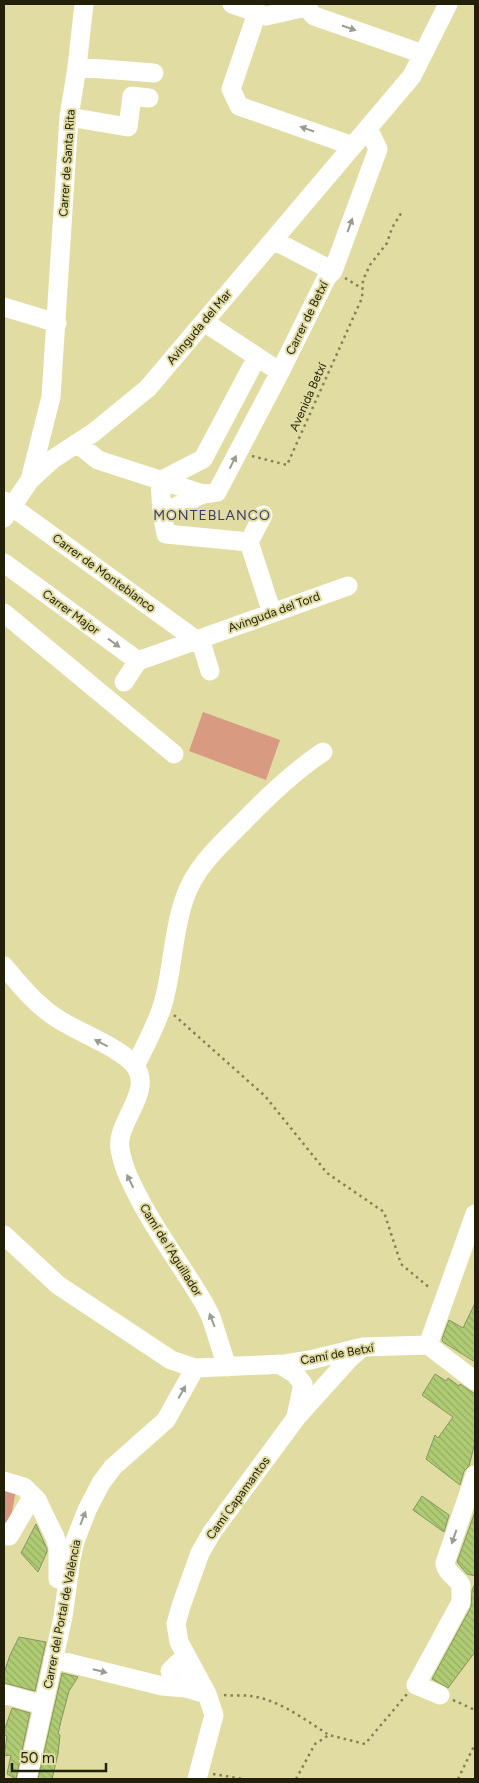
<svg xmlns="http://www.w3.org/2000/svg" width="479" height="1783" viewBox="0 0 479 1783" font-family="Figtree,sans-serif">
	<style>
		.park { fill: #d89b82 }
		.building { fill: url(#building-back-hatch); stroke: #859663 }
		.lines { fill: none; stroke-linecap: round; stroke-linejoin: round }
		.path { stroke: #848057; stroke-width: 2.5; stroke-dasharray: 2.5 4; stroke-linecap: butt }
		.minor { stroke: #fff; stroke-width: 19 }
		.oneway { fill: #9c9b91 }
		.labels { text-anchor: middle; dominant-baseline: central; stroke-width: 4; stroke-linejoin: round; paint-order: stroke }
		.street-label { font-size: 12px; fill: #23200a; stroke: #e1dca2 }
		.neighbourhood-label { font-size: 14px; letter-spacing: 1px; fill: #3d3975; stroke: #e1dca2 }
	</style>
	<defs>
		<pattern id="building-back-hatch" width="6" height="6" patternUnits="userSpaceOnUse" patternTransform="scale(1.25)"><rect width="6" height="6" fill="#afcb73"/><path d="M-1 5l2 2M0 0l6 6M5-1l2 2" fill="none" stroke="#96ae62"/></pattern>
	</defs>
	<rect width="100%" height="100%" fill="#e1dca2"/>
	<path class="park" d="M203,712l77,28 -14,40 -77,-29z
		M4,1487l12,3 -6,33 -6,-1z"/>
	<path class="building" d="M475,1303v59l-32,-20 -1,-3 7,-19 14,8z
		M435,1374l11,7 2,-3 11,8 1,-2 15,10v49l-6,23 -5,5 -4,14 -34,-26 9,-24 3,3 15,-21 -31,-22z
		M422,1496l27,19 -5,17 -31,-22z
		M475,1512v64l-8,-2 -10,-12z
		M36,1524l11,25v3l-9,20 -17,-19z
		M475,1584v68l-27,36 -16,-9 39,-72 1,-17z
		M19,1637l27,5 -11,49 -31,-8v-10l6,-18z
		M62,1673l16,4 -9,14 -8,30 -3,13 2,1 -2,19 -6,25h-14z
		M12,1708l18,5 -14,66 -9,-5 4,-19 -7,1 3,-20 -3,-1v-4z"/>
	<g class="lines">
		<path class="path" d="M345,278l18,11
			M252,456l35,9 75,-167 1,-18 7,-15 17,-22 5,-15 11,-18
			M174,1015l91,81 62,77 57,39 17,52 30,25
			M224,1695c9,1 19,0 27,1 29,4 54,24 78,39
			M453,1700l22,10
			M213,1774l30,5
			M296,1779l19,-35 14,-9 36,9 42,-50
			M458,1779l17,-35"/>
		<path class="minor" d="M232,4l34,12 40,-9
			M306,7l8,9 109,38
			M257,13l-26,76 8,17 114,40
			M77,67l77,6
			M69,117l59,10 4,-31 17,2
			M273,240l60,31
			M4,307l53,16
			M204,322l76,50
			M77,443l21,17 105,34 -41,19 -2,-32
			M30,480l21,-83 18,-280 8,-50 7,-63
			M160,481l43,-22 54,-102
			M203,494l14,-2 63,-120 47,-95 6,-6 45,-122 -10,-21
			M4,501l192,139
			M162,513l4,21 83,8 23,71
			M4,518l26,-38 23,-21 40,-26 55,-45 264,-312 36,-72
			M249,542l14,-27
			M4,563l134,98
			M4,613l170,141
			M200,639l10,32
			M124,682l14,-21 210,-75
			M4,966c16,19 32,39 54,53 20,13 65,30 77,47 19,26 -20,57 -15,83 3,19 12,36 21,53 19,36 44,68 64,103l6,12 16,50
			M135,1066c10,-20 20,-38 27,-59 11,-35 10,-72 22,-107 10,-32 36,-55 59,-78 25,-26 50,-50 80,-70
			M4,1235l54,50 113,75 24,8 90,-4 25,-4 53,-13 65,-2
			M428,1345l47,-131
			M428,1345l47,36
			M279,1364l16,10 8,10 -7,33
			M4,1481l20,6 13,13 18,37 3,10v32
			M9,1536l24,-40
			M461,1585c-5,-8 -15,-12 -16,-22l30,-88
			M53,1659l109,27 24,2 21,6
			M170,1671l8,-8 12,1 -4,9
			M440,1695l-24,-10 45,-83v-17
			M4,1696v-2l39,11
			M27,1779l36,-162 8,-58 4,-18 12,-31 14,-27 12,-16 53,-47 29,-52
			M197,1779l17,-64 -7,-21 -28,-52 -3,-18 5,-18 19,-53 12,-21 84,-114 54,-60 13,-11"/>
	</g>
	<defs><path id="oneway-solid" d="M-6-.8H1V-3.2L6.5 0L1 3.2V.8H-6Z" transform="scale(1.25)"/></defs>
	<g class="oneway">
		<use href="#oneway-solid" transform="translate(349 28) rotate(19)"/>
		<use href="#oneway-solid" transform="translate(307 129) rotate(-161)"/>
		<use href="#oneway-solid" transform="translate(350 225) rotate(-70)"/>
		<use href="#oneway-solid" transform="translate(233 462) rotate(-63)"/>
		<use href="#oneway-solid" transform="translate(114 643) rotate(36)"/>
		<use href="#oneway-solid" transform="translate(101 1043) rotate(-153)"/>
		<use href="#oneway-solid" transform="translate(130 1181) rotate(-116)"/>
		<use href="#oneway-solid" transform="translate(212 1320) rotate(-111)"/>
		<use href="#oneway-solid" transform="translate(182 1392) rotate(-61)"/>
		<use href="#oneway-solid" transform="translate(83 1518) rotate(-69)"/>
		<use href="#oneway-solid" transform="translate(454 1537) rotate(109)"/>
		<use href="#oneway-solid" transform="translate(100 1671) rotate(14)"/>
	</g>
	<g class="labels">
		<g class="street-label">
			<text transform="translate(67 163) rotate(-86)">Carrer de Santa Rita</text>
			<text transform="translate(307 318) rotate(-64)">Carrer de Betxí</text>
			<text transform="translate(199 327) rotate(-50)">Avinguda del Mar</text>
			<text transform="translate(308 397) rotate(-66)">Avenida Betxí</text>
			<text transform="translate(104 573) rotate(36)">Carrer de Monteblanco</text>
			<text transform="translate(71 612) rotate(36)">Carrer Major</text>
			<text transform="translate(274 612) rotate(-20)">Avinguda del Tord</text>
			<text transform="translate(171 1250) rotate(58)">Camí de l'Aguillador</text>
			<text transform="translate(337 1354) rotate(-10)">Camí de Betxí</text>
			<text transform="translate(238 1498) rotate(-54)">Camí Capamantos</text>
			<text transform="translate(62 1614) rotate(-79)">Carrer del Portal de València</text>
		</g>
		<g class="neighbourhood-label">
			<text x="212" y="515">MONTEBLANCO</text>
		</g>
	</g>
	<rect width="479" height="1783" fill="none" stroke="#23200a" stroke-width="10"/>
	<path d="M12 1763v8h94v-8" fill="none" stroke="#23200a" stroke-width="2.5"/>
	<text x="20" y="1763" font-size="15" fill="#23200a" stroke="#e1dca2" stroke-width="4" paint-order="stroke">50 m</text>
</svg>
